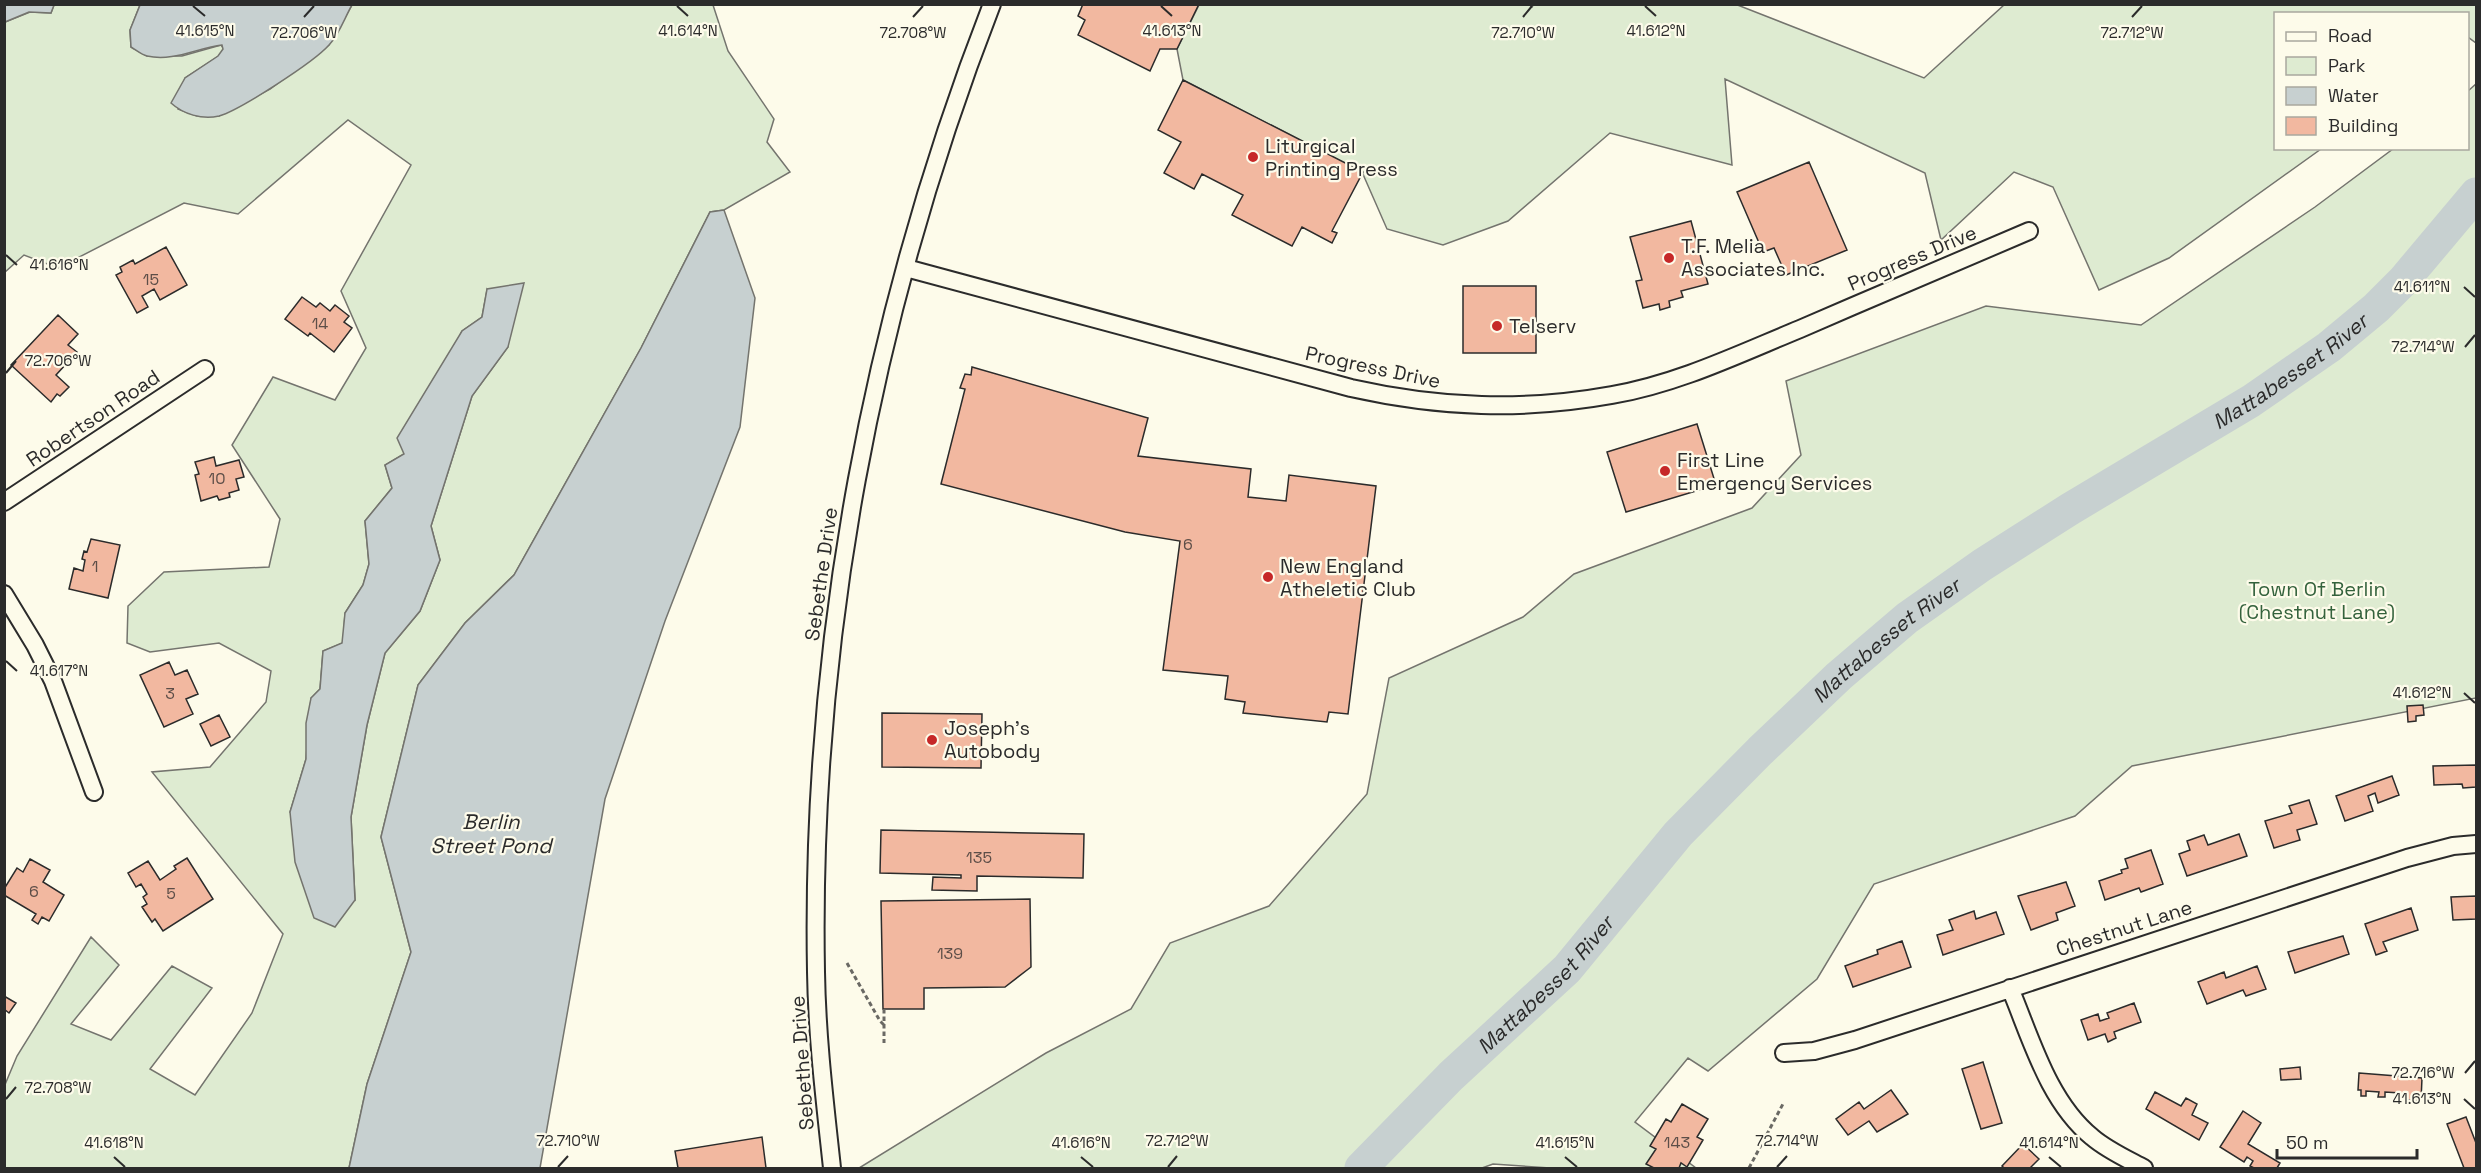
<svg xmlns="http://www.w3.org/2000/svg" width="2481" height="1173" viewBox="0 0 2481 1173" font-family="'Space Grotesk',sans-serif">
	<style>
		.green { fill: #deebd1; stroke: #74746e; stroke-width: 1.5; fill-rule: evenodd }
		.water { fill: #c7d0d0; stroke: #74746e; stroke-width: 1.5 }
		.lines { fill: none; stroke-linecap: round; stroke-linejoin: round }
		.river { stroke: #c7d0d0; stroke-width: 33 }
		.building { fill: #f2b8a0; stroke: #2b2b2b; stroke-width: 1.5 }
		.minor-casing { stroke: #2b2b2b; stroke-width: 20 }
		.path { stroke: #6a6964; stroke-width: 3; stroke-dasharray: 4.5 3; stroke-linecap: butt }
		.minor { stroke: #fdfbea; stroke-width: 16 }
		.ticks { fill: none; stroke: #2b2b2b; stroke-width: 2 }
		.poi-dot { fill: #c62828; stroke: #fdfbea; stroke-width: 2 }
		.labels { text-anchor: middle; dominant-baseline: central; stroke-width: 4.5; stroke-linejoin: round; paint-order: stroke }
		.number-label { font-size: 16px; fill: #5d4e48 }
		.poi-label { font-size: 20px; fill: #2b2b2b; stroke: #fdfbea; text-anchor: start }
		.street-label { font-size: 20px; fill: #2b2b2b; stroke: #fdfbea }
		.park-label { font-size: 20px; fill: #34623c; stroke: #fdfbea }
		.water-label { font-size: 21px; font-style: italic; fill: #2b2b2b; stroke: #fdfbea }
		.ticks-label { font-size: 15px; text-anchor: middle; fill: #2b2b2b; stroke: #fdfbea; stroke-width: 4.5; stroke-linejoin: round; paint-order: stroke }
	</style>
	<rect width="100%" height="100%" fill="#fdfbea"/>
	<path class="green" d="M1528,4l4,3 2,-3h201l189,74 80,-73h472v38l-8,-6v-23h-192v134l45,1 -152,109 -70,32 -46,-103 -39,-15 -73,68 -16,-67 -200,-94 7,86 -122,-32 -102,88 -65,24 -56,-16 -25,-57 -179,-92 -6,-31 22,-44z
		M54,5h86l-10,25 1,17 16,9h35l39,-11 3,4 -5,7 -34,22 -7,31 19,7h22l51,-27 59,-44 23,-40h361l15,46 46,68 -7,23 23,30 -66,38 -14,2 -69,136 -127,227 -49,48 -47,62 -37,152 30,115 -44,132 -18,84h-344l-1,-81 13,-31 74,-119 28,28 -48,59 40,16 61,-74 40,22 -62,81 45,26 57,-82 31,-79 -131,-162 58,-5 56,-65 5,-31 -52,-28 -69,9 -23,-9 1,-37 36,-34 105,-5 11,-48 -48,-74 41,-68 62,23 31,-52 -25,-57 70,-126 -63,-45 -110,94 -54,-11 -126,65 -34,-13 -19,17v-250l25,-10 21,1zM487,290l21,57 -36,49 -41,130 9,34 -20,51 -35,42 -18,72 -16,92 4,82 -65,-87 16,-53 5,-61 9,-9 3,-38 20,-8 2,-30 18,-28 6,-21 -4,-43 27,-33 -7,-23 19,-11 58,-123 20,-14z
		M2476,84v614l-344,68 -57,50 -201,68 -57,95 -109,92 -20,-13 -53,64 61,46h-146l-57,-4 -11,4h-623l187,-115 85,-44 39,-66 99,-37 98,-112 22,-116 134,-61 51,-43 178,-66 49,-53 -15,-74 200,-75 155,19 174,-118 78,-58 75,-1v-57z"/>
	<path class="water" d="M5,4h49v1l-3,8 -22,-1 -24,10z
		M140,5v-1l212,1c-7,12 -13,30 -23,40 -15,17 -89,65 -110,71 -17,4 -36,-2 -48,-13l14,-25 33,-22 5,-7 -1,-4c-25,3 -49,17 -75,11 -5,-1 -11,-6 -16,-9l-1,-17z
		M724,210l31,88 -15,129 -75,194 -60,178 -65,369h-191l18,-84 44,-132 -30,-115 37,-152 47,-62 49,-48 127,-227 69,-136z
		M524,283l-16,64 -36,49 -41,130 9,34 -20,51 -35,42 -18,72 -16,92 4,83 -20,27 -21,-9 -19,-56 -5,-50 16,-53v-36l5,-25 9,-9 3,-38 19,-8 3,-30 18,-28 6,-21 -4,-43 27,-33 -7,-23 19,-11 -7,-16 65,-107 20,-14 5,-28z"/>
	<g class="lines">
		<path class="river" id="s1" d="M1361,1168l90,-92 116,-107 111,-135 82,-83 79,-75 68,-58 75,-53 88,-56 181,-108 78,-54 47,-39 27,-27 73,-87"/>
	</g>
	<path class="building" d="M1083,4h116l-22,45h-17l-10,22 -72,-36 7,-15 -7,-4z
		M1183,80l180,92 -31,59 5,2 -5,10 -30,-16 -10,19 -60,-31 11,-20 -41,-21 -8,15 -30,-16 17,-31 -23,-12z
		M1809,162l38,88 -61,25 -12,-27 -11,4 -26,-60z
		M1691,221l17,63 -27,7 2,6 -14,4 1,6 -10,3 -1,-6 -16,4 -7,-27 6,-1 -12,-43z
		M166,247l21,38 -27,15 -6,-11 -12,7 6,11 -11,6 -21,-38 6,-3 -2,-5 13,-7 2,4z
		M1463,286h73v67h-73z
		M302,297l14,10 4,-4 10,8 5,-6 14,11 -5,6 8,6 -18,24 -24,-19 -2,3 -23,-17z
		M58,315l20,19 -10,11 9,7 -21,23 13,12 -9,9 -3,-2 -6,8 -40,-37z
		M972,367l176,51 -10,38 113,13 -3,28 38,4 3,-26 87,11 -28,228 -19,-2 -2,10 -84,-9 2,-11 -20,-3 3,-23 -65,-6 17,-129 -55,-9 -184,-48 24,-95 -5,-1 5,-14 6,1z
		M1697,424l19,61 -90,27 -19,-60z
		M214,457l2,9 23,-6 5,17 -8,2 3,11 -10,3 1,4 -11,3 -2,-4 -16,5 -6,-26 4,-1 -4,-12z
		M91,539l29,6 -12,53 -39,-9 5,-21 9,3 2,-11 -3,-1 2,-8 3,1z
		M169,662l6,13 12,-5 11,24 -12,5 7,15 -29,13 -24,-52z
		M2423,705l1,10 -8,1v5l-8,1 -1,-16z
		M882,713l100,1 -1,54 -99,-1z
		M219,715l11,22 -19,9 -11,-22z
		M2476,765v22l-13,1 -1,-4 -28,1 -1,-19z
		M2392,776l7,19 -21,8 -3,-10 -7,3 5,15 -28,10 -9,-25z
		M2309,800l8,24 -20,6 3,10 -26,8 -9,-27 27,-8 -3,-7z
		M881,830l203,4 -1,44 -106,-2v15l-45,-1 1,-13 28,1v-3l-81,-2z
		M2239,834l8,22 -60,20 -8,-22 11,-4 -3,-9 17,-6 4,10z
		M2151,850l12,34 -22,8 -2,-4 -34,12 -6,-19 23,-8 -1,-3 7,-2 -3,-9z
		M187,858l26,41 -50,32 -8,-12 -3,3 -10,-15 5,-3 -4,-7 4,-3 -6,-10 -5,3 -8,-14 20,-12 12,19 16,-11 -2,-3z
		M30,859l20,11 -7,12 21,13 -15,26 -7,-4 -4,7 -6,-4 4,-6 -32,-19v-6l13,-21 6,4z
		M2066,882l9,24 -19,7 2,7 -27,10 -13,-34z
		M2476,896v23l-23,1 -2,-23z
		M1030,899l1,68 -26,20 -81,1v21h-41l-2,-108z
		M2411,908l7,22 -35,12 4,9 -11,4 -11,-31z
		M1974,911l2,8 20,-7 8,22 -61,21 -6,-20 16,-5 -4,-10z
		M2343,936l6,18 -54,19 -7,-21z
		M1902,941l9,26 -58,20 -8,-21 33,-12 -1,-4z
		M2257,966l9,23 -20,7 -3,-6 -36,14 -9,-22 26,-10 2,6z
		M4,996l12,7 -7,10 -5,-4z
		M2134,1003l7,19 -27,10 2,6 -8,4 -3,-8 -17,6 -7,-20 17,-6 2,7 9,-3 -2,-5z
		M1983,1062l19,61 -21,6 -19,-60z
		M2300,1067l1,12 -20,1 -1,-11z
		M2359,1073l63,5 -1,23 -21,-2v-6l-15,-1v5h-7l1,-5 -13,-1v5h-5v-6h-3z
		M1891,1090l17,24 -31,18 -8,-11 -21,14 -12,-16 23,-17 5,7z
		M2155,1092l26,14 5,-8 11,6 -5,11 16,8 -9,17 -53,-31z
		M1682,1104l26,15 -11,18 6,3 -16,27 -6,-4 -2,5h-25l-8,-4 10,-15 -6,-3 16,-27 5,3z
		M2243,1111l18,12 -13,21 32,19 -3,5h-23l-4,-2 3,-5 -6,-4 -3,5 -24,-15z
		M2466,1117l10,26v25h-12l-17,-44z
		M762,1137l4,31h-88l-3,-17z
		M2023,1144l16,15 -9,9h-26l-2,-2z"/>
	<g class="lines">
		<g class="minor-casing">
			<path id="minor" d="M906,268l445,120c89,20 172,23 261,7 65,-11 127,-41 188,-66 76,-33 152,-65 229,-98
				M4,502l201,-133
				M4,594l31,51 18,36 41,111
				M2010,988c21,50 38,113 82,149 15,13 35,22 52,31
				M1784,1053l30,-2 41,-11 552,-182 46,-12 23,-2
				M832,1168c-7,-65 -15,-130 -16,-196 -6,-329 56,-660 176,-968"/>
		</g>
		<path class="path" d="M847,963l33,58 4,4
			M884,1009v34
			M1749,1168l35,-66"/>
		<use href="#minor" class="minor"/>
	</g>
	<path class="ticks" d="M193,6l12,10M677,6l11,10M1161,6l11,10M1645,6l11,10M304,17l10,-11M913,17l10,-11M1523,17l9,-11M2132,17l10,-11M6,255l11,10M2464,287l11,10M2465,347l10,-12M6,373l10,-12M6,661l11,10M2464,693l11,10M2465,1073l10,-12M6,1099l10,-12M2464,1099l11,10M114,1157l11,10M1081,1157l12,10M1565,1157l12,10M2049,1157l12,10M558,1167l10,-11M1168,1167l9,-11M1777,1167l10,-11"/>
	<g class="poi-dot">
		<circle cx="1253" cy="157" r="6"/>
		<circle cx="1669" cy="258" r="6"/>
		<circle cx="1497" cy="326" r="6"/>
		<circle cx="1665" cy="471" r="6"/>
		<circle cx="1268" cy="577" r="6"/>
		<circle cx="932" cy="740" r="6"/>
	</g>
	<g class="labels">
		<g class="number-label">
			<text x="151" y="279">15</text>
			<text x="320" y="323">14</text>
			<text x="217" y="478">10</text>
			<text x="1188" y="544">6</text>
			<text x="95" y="566">1</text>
			<text x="170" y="693">3</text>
			<text x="979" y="857">135</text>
			<text x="34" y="891">6</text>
			<text x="171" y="893">5</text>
			<text x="950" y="953">139</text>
			<text x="1677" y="1142">143</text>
		</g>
		<g class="poi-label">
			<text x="1265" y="146">Liturgical<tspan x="1265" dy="23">Printing Press</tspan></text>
			<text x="1681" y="246">T.F. Melia<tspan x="1681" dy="23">Associates Inc.</tspan></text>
			<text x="1509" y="326">Telserv</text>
			<text x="1677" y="460">First Line<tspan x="1677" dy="23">Emergency Services</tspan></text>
			<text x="1280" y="566">New England<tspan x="1280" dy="23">Atheletic Club</tspan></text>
			<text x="944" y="728">Joseph's<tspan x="944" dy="23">Autobody</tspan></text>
		</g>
		<g class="street-label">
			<text transform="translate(1912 258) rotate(-23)">Progress Drive</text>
			<text transform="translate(1373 367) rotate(12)">Progress Drive</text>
			<text transform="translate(93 418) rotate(-34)">Robertson Road</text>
			<text transform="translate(821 574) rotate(-82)">Sebethe Drive</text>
			<text transform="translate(2124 928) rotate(-18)">Chestnut Lane</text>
			<text transform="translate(802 1063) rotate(-94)">Sebethe Drive</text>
		</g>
		<g class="park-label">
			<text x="2317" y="589">Town Of Berlin<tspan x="2317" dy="23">(Chestnut Lane)</tspan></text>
		</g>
		<g class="water-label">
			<text stroke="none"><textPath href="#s1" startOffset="1232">Mattabesset River</textPath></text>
			<text stroke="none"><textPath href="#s1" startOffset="746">Mattabesset River</textPath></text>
			<text x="491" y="821">Berlin<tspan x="491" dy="24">Street Pond</tspan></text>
			<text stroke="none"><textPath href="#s1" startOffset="260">Mattabesset River</textPath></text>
		</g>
	</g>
	<g class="ticks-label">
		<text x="1172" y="36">41.613°N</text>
		<text x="205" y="36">41.615°N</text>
		<text x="688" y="36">41.614°N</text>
		<text x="1656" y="36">41.612°N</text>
		<text x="304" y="38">72.706°W</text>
		<text x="913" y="38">72.708°W</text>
		<text x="1523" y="38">72.710°W</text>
		<text x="2132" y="38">72.712°W</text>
		<text x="59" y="270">41.616°N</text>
		<text x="2422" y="292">41.611°N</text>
		<text x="2423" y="352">72.714°W</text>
		<text x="58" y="366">72.706°W</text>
		<text x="59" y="676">41.617°N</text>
		<text x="2422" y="698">41.612°N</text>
		<text x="2423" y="1078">72.716°W</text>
		<text x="58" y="1093">72.708°W</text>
		<text x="2422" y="1104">41.613°N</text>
		<text x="568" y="1146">72.710°W</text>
		<text x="1177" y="1146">72.712°W</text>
		<text x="1787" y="1146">72.714°W</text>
		<text x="114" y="1148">41.618°N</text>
		<text x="1081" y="1148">41.616°N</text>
		<text x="1565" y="1148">41.615°N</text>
		<text x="2049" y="1148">41.614°N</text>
	</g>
	<rect width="2481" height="1173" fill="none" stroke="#2b2b2b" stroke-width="12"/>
	<rect x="2274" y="12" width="195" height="138" fill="#fdfbea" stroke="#a9a89e" stroke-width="1.5"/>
	<rect x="2286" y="32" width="30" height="9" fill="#fdfbea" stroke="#a9a89e" stroke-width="1.5"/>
	<text x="2328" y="42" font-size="18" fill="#2b2b2b">Road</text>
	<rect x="2286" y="57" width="30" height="18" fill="#deebd1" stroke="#a9a89e" stroke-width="1.5"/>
	<text x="2328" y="72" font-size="18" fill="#2b2b2b">Park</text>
	<rect x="2286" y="87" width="30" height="18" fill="#c7d0d0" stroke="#a9a89e" stroke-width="1.5"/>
	<text x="2328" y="102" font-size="18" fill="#2b2b2b">Water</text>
	<rect x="2286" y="117" width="30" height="18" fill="#f2b8a0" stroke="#a9a89e" stroke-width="1.5"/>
	<text x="2328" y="132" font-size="18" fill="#2b2b2b">Building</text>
	<path d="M2277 1149v9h140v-9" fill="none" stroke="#2b2b2b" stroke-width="3"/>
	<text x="2286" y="1149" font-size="18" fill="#2b2b2b" stroke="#fdfbea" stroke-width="4.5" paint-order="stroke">50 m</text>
</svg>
